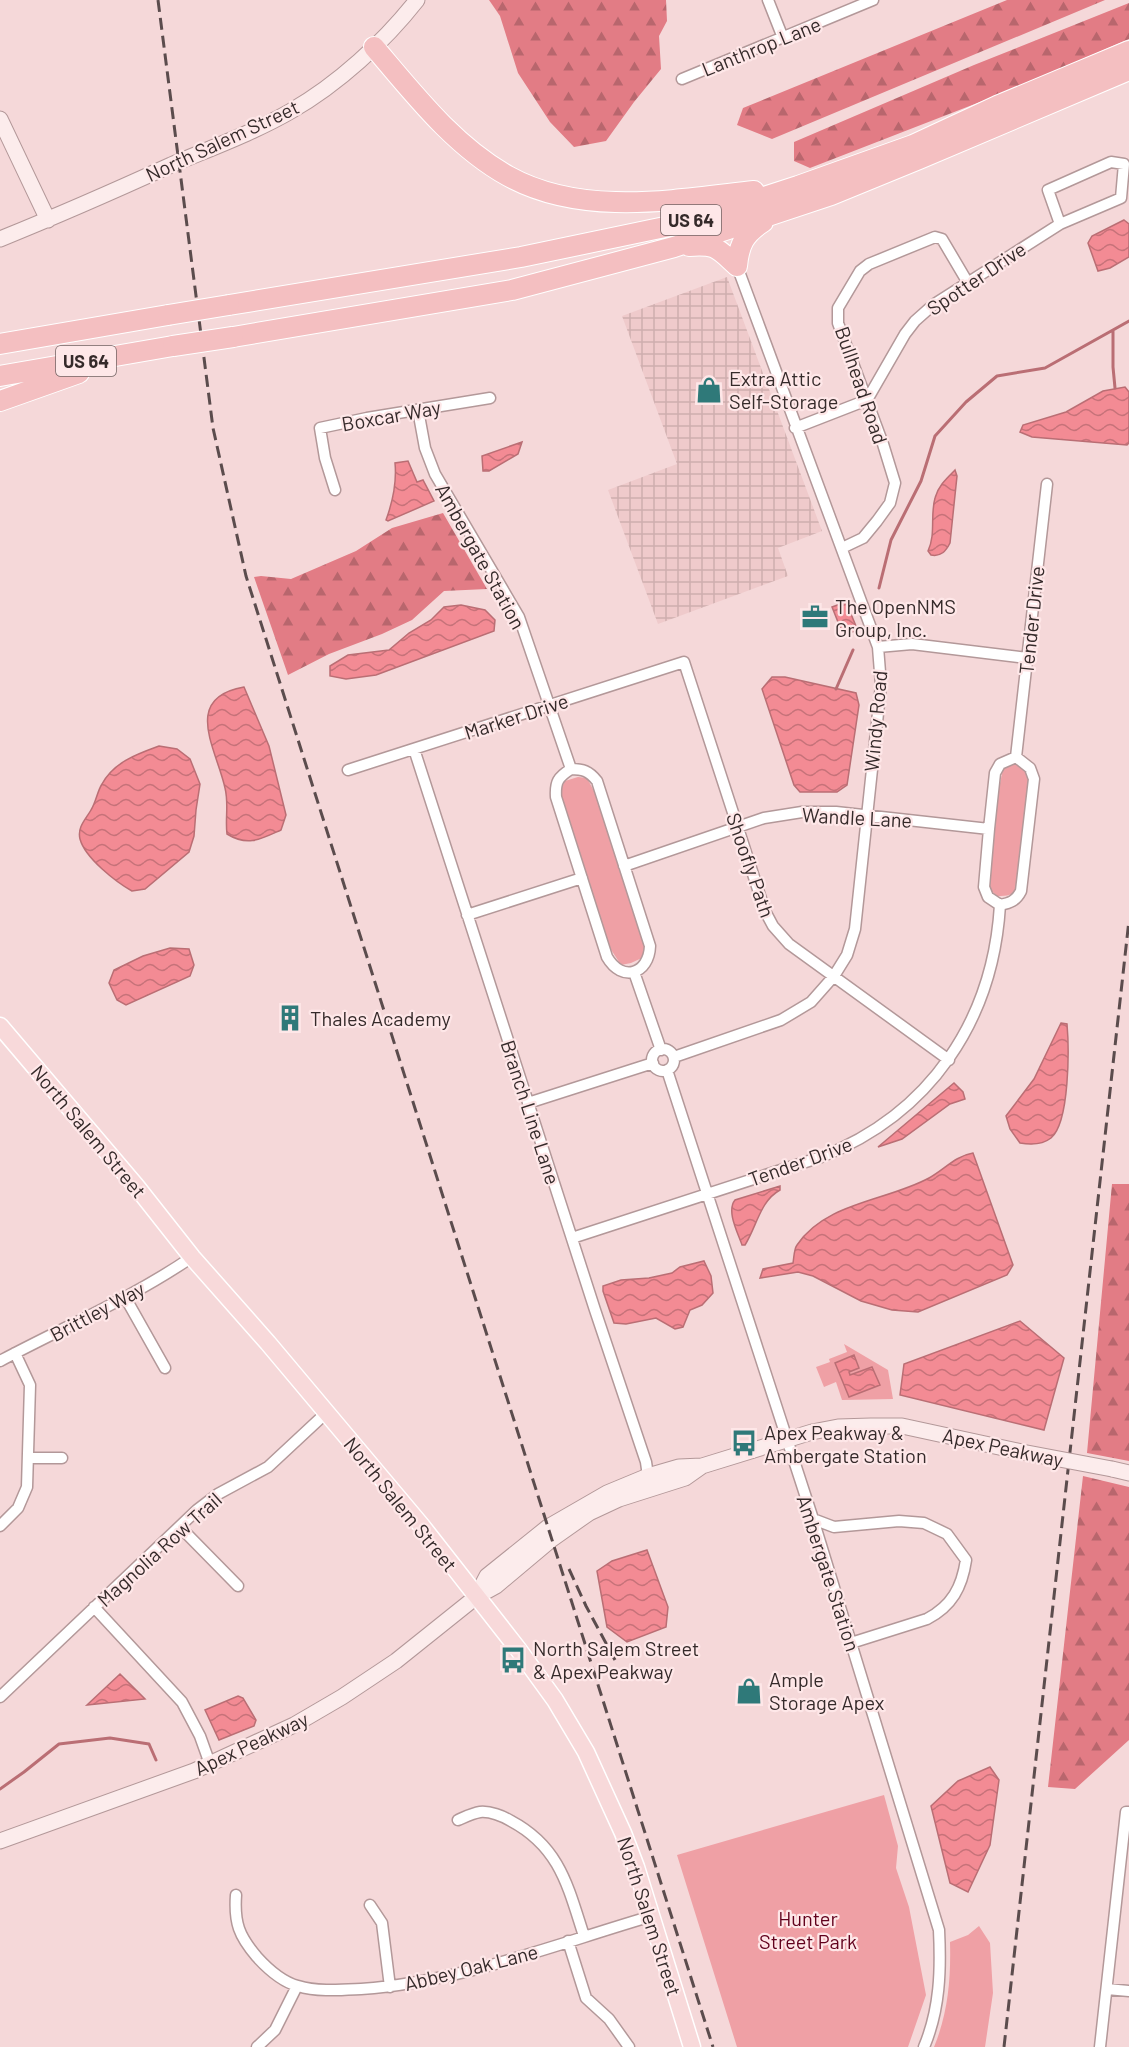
<svg xmlns="http://www.w3.org/2000/svg" width="1129" height="2047" viewBox="0 0 1129 2047" font-family="Barlow,sans-serif">
	<style>
		.industrial { fill: url(#industrial-grid) }
		.forest { fill: url(#forest-firs) }
		.green { fill: #efa0a5 }
		.water { fill: url(#water-waves); stroke: #ba6e74; stroke-width: 1.5 }
		.lines { fill: none; stroke-linecap: round; stroke-linejoin: round }
		.stream { stroke: #ba6e74; stroke-width: 3 }
		.street-casing { stroke: #b39899; stroke-width: 13 }
		.secondary-casing { stroke: #b39899; stroke-width: 17 }
		.primary-casing { stroke: #fff; stroke-width: 19 }
		.highway-casing { stroke: #fff; stroke-width: 22 }
		.street { stroke: #fff; stroke-width: 10 }
		.secondary { stroke: #fcecec; stroke-width: 15 }
		.primary { stroke: #f8d9da; stroke-width: 16 }
		.highway { stroke: #f4bfc1; stroke-width: 20 }
		.rail { stroke: #5b4c4d; stroke-width: 3; stroke-dasharray: 12 6; stroke-linecap: butt }
		.secondary-bridge-casing { stroke: #b39899; stroke-width: 17; stroke-linecap: butt }
		.highway-bridge-casing { stroke: #fff; stroke-width: 22; stroke-linecap: butt }
		.secondary-bridge { stroke: #fcecec; stroke-width: 15 }
		.highway-bridge { stroke: #f4bfc1; stroke-width: 20 }
		.labels { text-anchor: middle; dominant-baseline: central; stroke-width: 4.5; stroke-linejoin: round; paint-order: stroke }
		.shield { fill: #fee7e8; stroke: #716363; stroke-width: 1.5 }
		.shield-label { font-size: 18px; font-weight: bold; fill: #352a2a }
		.street-label { font-size: 20px; fill: #352a2a; stroke: #fee7e8 }
		.poi-label { font-size: 20px; fill: #352a2a; stroke: #fee7e8; text-anchor: start }
		.park-label { font-size: 20px; fill: #61011c; stroke: #fee7e8 }
	</style>
	<defs>
		<pattern id="industrial-grid" width="8" height="8" patternUnits="userSpaceOnUse" patternTransform="scale(1.5)"><rect width="8" height="8" fill="#efcacb"/><path d="M0 4h8M4 0v8" fill="none" stroke="#ceaeae"/></pattern>
		<pattern id="forest-firs" width="22" height="20" patternUnits="userSpaceOnUse" patternTransform="scale(1.5)"><rect width="22" height="20" fill="#e27c85"/><path d="M5 1l3.5 6h-7zM16 11l3.5 6h-7z" fill="#b8666d"/></pattern>
		<pattern id="water-waves" width="16" height="10" patternUnits="userSpaceOnUse" patternTransform="scale(1.5)"><rect width="16" height="10" fill="#f38b94"/><path d="M0 5q4-4 8 0t8 0" fill="none" stroke="#c67279"/></pattern>
	</defs>
	<rect width="100%" height="100%" fill="#f5d8d9"/>
	<path class="industrial" d="M727,277l95,254 -44,17 10,28 -130,48 -50,-134 69,-26 -55,-148z"/>
	<path class="forest" d="M489,0h177l1,21 -8,15 2,33 -27,33 -28,39 -32,6 -24,-25 -32,-49 -18,-57z
		M1007,0h98l-333,139 -35,-14 6,-17z
		M1129,3v36l-113,49 -206,80 -16,-7v-19l180,-77z
		M443,513l44,76 -43,2 -32,29 -30,14 -53,20 -41,21 -34,-98 7,-1 30,3 65,-28 36,-23z
		M1112,1184h17v277l-42,-8z
		M1083,1476l46,11v253l-54,49 -27,-2z"/>
	<path class="green" d="M1015,764l10,5 4,11 -12,106c-4,10 -9,10 -20,10l-8,-7 -1,-9 10,-87 5,-24z
		M578,777l9,1 7,13 50,152 2,8 -2,6 -13,6 -10,2 -11,-17 -48,-148 -1,-11 4,-8z
		M844,1344l44,26 5,29 -51,1 -6,-18 -12,5 -8,-20 14,-5 -1,-3 18,-7z
		M884,1795l14,51 -2,22 13,39 17,88 -18,52h-171l-60,-192z
		M979,1926l11,17 3,50 -8,54h-51c14,-34 17,-68 16,-105l18,-7z"/>
	<path class="water" d="M1124,220l5,4v33l-19,11 -12,3 -10,-28 4,-7z
		M1125,387l4,5v51l-2,2 -95,-8 -12,-5 3,-7 43,-13 37,-21z
		M522,442l-4,12 -29,17h-6l-1,-15z
		M408,461l9,21 6,-2 11,21 -46,20 -2,-1c7,-19 11,-36 9,-57z
		M955,470l2,6 -7,67c-4,8 -9,14 -19,12l-3,-4c8,-17 2,-35 7,-53 3,-12 12,-20 20,-28z
		M846,602l12,29 -12,2 -4,-1 -10,-25z
		M461,605l24,5 10,10 -1,11 -118,44 -30,4 -16,-3v-10l18,-11 41,-5 20,-17 22,-13 13,-13z
		M772,677h13l71,16 3,12 -12,80 -10,7h-37l-6,-7 -32,-96z
		M244,687l25,59 17,69 -5,15c-20,9 -33,17 -54,4 -2,-15 2,-30 -2,-46 -8,-38 -44,-90 19,-101z
		M159,746l18,3 13,10 10,25 -4,26 -2,26 -5,16 -44,37 -13,2c-16,-9 -47,-33 -52,-52 -3,-12 6,-20 11,-29 5,-8 6,-18 11,-26 12,-22 35,-30 57,-38z
		M170,948l19,1 5,16 -4,11 -64,29 -9,-5 -8,-17 5,-13 29,-14z
		M1061,1023l6,1c2,23 3,98 -16,114 -9,7 -20,7 -31,5l-10,-14 -4,-13 28,-37z
		M954,1083l9,9 2,7 -15,5 -48,35 -24,8z
		M973,1153l40,112 -6,10 -89,37 -26,-2 -31,-9 -48,-25 -15,-4 -38,6 3,-9 30,-6c1,-6 1,-14 4,-18 29,-43 90,-44 132,-67 15,-8 26,-22 44,-25z
		M780,1186v4c-20,11 -23,36 -35,55h-3c-4,-12 -16,-34 -7,-45z
		M704,1261l7,15 2,17 -11,12 -12,5 -7,17 -8,2 -19,-11 -30,6 -12,-1 -11,-32v-5l18,-6 28,-2 23,-5 8,-6z
		M1020,1321l44,37 -20,72 -144,-35 4,-31z
		M854,1355l5,13 -10,4 1,3 22,-8 8,18 -31,12 -14,-34z
		M647,1550l21,57 -2,20 -39,15 -20,-15 -10,-56 15,-10z
		M120,1674l25,25 -58,6z
		M238,1696l5,2 13,22 -2,6 -35,14 -14,-30z
		M990,1767l9,13 -9,65 -22,47 -18,-9 -19,-77 27,-25z"/>
	<g class="lines">
		<path class="stream" d="M1113,330v37l2,21
			M879,588l12,-48 30,-59 14,-45 31,-34 31,-26 48,-8 84,-47
			M836,689l17,-39
			M0,1789l24,-17 35,-28 51,-6 39,6 7,16"/>
		<g class="street-casing">
			<path id="street" d="M768,0l15,38
				M682,79l191,-79
				M418,410l7,38 10,26 84,143 52,152
				M795,428l72,-28 38,-66 10,-13 18,-16 127,-81 61,-26 3,-34 -13,-2 -63,28 12,34
				M335,490l-10,-32 -5,-30 47,-10 123,-20
				M842,548l21,-10 14,-17 13,-18 5,-20 -12,-39 -45,-121v-15l22,-37 9,-7 66,-27 7,2 26,44
				M878,647l34,-3 115,14
				M414,749l181,561 51,152 2,14
				M1016,757l14,11 4,11 -13,112c-5,10 -11,12 -21,14l-12,-8 -4,-10 5,-58 6,-56 5,-9z
				M1016,757l31,-273
				M571,769c12,0 18,2 26,12l53,165c-1,28 -28,37 -43,11l-51,-160c-1,-15 2,-20 15,-28z
				M348,770l336,-108 81,249 8,15 16,18 160,116
				M624,866l140,-48 38,-6h34l153,17
				M467,915l115,-37
				M634,972l27,78
				M652 1060a11 11 0 1 1 22 0a11 11 0 1 1-22 0Z
				M674,1057l107,-37 30,-18 23,-26 13,-21 8,-26 26,-244 -3,-38 -141,-381
				M667,1070l146,449 126,411c2,40 1,79 -15,117
				M528,1103l125,-40
				M572,1238l249,-81c109,-43 172,-136 179,-252
				M125,1297l40,71
				M0,1361c64,-34 132,-63 192,-104
				M28,1458h34
				M813,1519l21,8 65,-6 25,2 23,11 19,26c-4,27 -14,46 -39,59l-76,24
				M0,1526l18,-18 9,-21 3,-102 -15,-32
				M180,1527l58,59
				M94,1607l88,95 18,34 10,28
				M0,1697l197,-187 21,-16 50,-27 58,-54
				M458,1820c7,-3 15,-7 22,-8 10,-1 23,4 31,9 49,26 57,66 73,115
				M236,1895c-2,28 3,41 21,62 10,11 26,25 41,29 19,6 43,4 63,3 100,-7 195,-45 291,-73
				M370,1905l12,18 8,64
				M568,1941l18,57 23,21 20,28
				M1107,1989l22,2
				M257,2047l18,-17 22,-44
				M1100,2047l26,-235h3"/>
		</g>
		<g class="secondary-casing">
			<path id="secondary" d="M0,119l48,101
				M0,239c57,-23 114,-48 171,-74 40,-17 82,-32 120,-54 47,-27 93,-69 126,-111
				M1112,1469l17,4
				M476,1597l11,-21 61,-49 59,-34 41,-17 31,-9 23,-1 110,-34 26,-5 33,-1h31l120,26
				M0,1841l194,-70 100,-46 48,-28 54,-36 80,-64 20,-11 56,-47 37,-26 30,-14 66,-21 17,-12"/>
		</g>
		<g class="primary-casing">
			<path id="primary" d="M0,1026l136,160 56,71 76,86 153,182 97,124 37,51 31,52 37,81 13,34 56,180"/>
		</g>
		<g class="highway-casing">
			<path id="highway" d="M374,47c40,47 80,99 134,129 74,41 166,24 246,15
				M689,246c28,-2 28,2 48,20
				M737,266c2,-21 7,-32 26,-44
				M229,305l292,-48 163,-34 114,-37 115,-41 84,-39 132,-55
				M233,337l279,-47 162,-43 157,-52 88,-36 210,-89
				M0,344l168,-29
				M0,376l173,-30
				M0,401l79,-28"/>
		</g>
		<use href="#street" class="street"/>
		<use href="#secondary" class="secondary"/>
		<use href="#primary" class="primary"/>
		<use href="#highway" class="highway"/>
		<path class="rail" d="M158,0l55,428 33,148 467,1471
			M569,1569l17,37 29,54
			M1004,2047l125,-1127"/>
		<g class="secondary-bridge-casing">
			<path id="secondary-bridge" d="M1022,1452l90,17"/>
		</g>
		<g class="highway-bridge-casing">
			<path id="highway-bridge" d="M168,315l61,-10
				M173,346l60,-9"/>
		</g>
		<use href="#secondary-bridge" class="secondary-bridge"/>
		<use href="#highway-bridge" class="highway-bridge"/>
	</g>
	<defs>
		<g id="shop-bare" transform="scale(2.07)"><path d="M-5-2.5h2.3a2.7 3.5 0 0 1 5.4 0H5L5.5 6h-11ZM-1.5-2.5h3a1.5 2.3 0 0 0-3 0Z" fill="#2f7979" stroke="#fee7e8" stroke-width="2.5" paint-order="stroke"/></g>
		<g id="office-bare" transform="scale(2.07)"><path d="M-6-3h4V-5.5h4V-3h4V5H-6ZM-1-4.5V-3h2v-1.5ZM-6 0V1H6V0Z" fill="#2f7979" stroke="#fee7e8" stroke-width="2.5" paint-order="stroke"/></g>
		<g id="building-bare" transform="scale(2.07)"><path d="M-4-6H4V6H1V3H-1V6H-4ZM-2.5-4.3h1.7v1.8h-1.7ZM.8-4.3h1.7v1.8H.8ZM-2.5-1h1.7V.8h-1.7ZM.8-1h1.7V.8H.8Z" fill="#2f7979" stroke="#fee7e8" stroke-width="2.5" paint-order="stroke"/></g>
		<g id="bus-bare" transform="scale(2.07)"><path d="M-5-6H5V4H4V6H2V4H-2V6H-4V4H-5ZM-3.5-4V0h7V-4ZM-3.5 1.2v1.5H-2V1.2ZM2 1.2v1.5H3.5V1.2Z" fill="#2f7979" stroke="#fee7e8" stroke-width="2.5" paint-order="stroke"/></g>
	</defs>
	<g fill-rule="evenodd">
		<use href="#shop-bare" x="709" y="390"/>
		<use href="#office-bare" x="815" y="617"/>
		<use href="#building-bare" x="290" y="1018"/>
		<use href="#bus-bare" x="744" y="1443"/>
		<use href="#bus-bare" x="513" y="1660"/>
		<use href="#shop-bare" x="749" y="1691"/>
	</g>
	<g class="labels">
		<g class="shield">
			<rect x="661" y="205" width="60" height="30" rx="4.5"/>
			<rect x="56" y="346" width="60" height="30" rx="4.5"/>
		</g>
		<g class="shield-label">
			<text x="691" y="220">US 64</text>
			<text x="86" y="361">US 64</text>
		</g>
		<g class="street-label">
			<text transform="translate(761 46) rotate(-22)">Lanthrop Lane</text>
			<text transform="translate(222 140) rotate(-25)">North Salem Street</text>
			<text transform="translate(976 278) rotate(-34)">Spotter Drive</text>
			<text transform="translate(862 385) rotate(71)">Bullhead Road</text>
			<text transform="translate(391 415) rotate(-10)">Boxcar Way</text>
			<text transform="translate(481 556) rotate(61)">Ambergate Station</text>
			<text transform="translate(1031 620) rotate(-84)">Tender Drive</text>
			<text transform="translate(516 716) rotate(-18)">Marker Drive</text>
			<text transform="translate(875 721) rotate(-85)">Windy Road</text>
			<text transform="translate(857 817) rotate(3)">Wandle Lane</text>
			<text transform="translate(751 865) rotate(71)">Shoofly Path</text>
			<text transform="translate(531 1112) rotate(72)">Branch Line Lane</text>
			<text transform="translate(89 1131) rotate(50)">North Salem Street</text>
			<text transform="translate(800 1161) rotate(-20)">Tender Drive</text>
			<text transform="translate(97 1311) rotate(-28)">Brittley Way</text>
			<text transform="translate(1003 1447) rotate(12)">Apex Peakway</text>
			<text transform="translate(401 1504) rotate(51)">North Salem Street</text>
			<text transform="translate(159 1549) rotate(-42)">Magnolia Row Trail</text>
			<text transform="translate(829 1573) rotate(72)">Ambergate Station</text>
			<text transform="translate(251 1743) rotate(-25)">Apex Peakway</text>
			<text transform="translate(650 1916) rotate(72)">North Salem Street</text>
			<text transform="translate(471 1967) rotate(-14)">Abbey Oak Lane</text>
		</g>
		<g class="poi-label">
			<text x="729" y="378">Extra Attic<tspan x="729" dy="23">Self-Storage</tspan></text>
			<text x="835" y="606">The OpenNMS<tspan x="835" dy="23">Group, Inc.</tspan></text>
			<text x="310" y="1018">Thales Academy</text>
			<text x="764" y="1432">Apex Peakway &amp;<tspan x="764" dy="23">Ambergate Station</tspan></text>
			<text x="533" y="1648">North Salem Street<tspan x="533" dy="23">&amp; Apex Peakway</tspan></text>
			<text x="769" y="1679">Ample<tspan x="769" dy="23">Storage Apex</tspan></text>
		</g>
		<g class="park-label">
			<text x="808" y="1918">Hunter<tspan x="808" dy="23">Street Park</tspan></text>
		</g>
	</g>
</svg>
